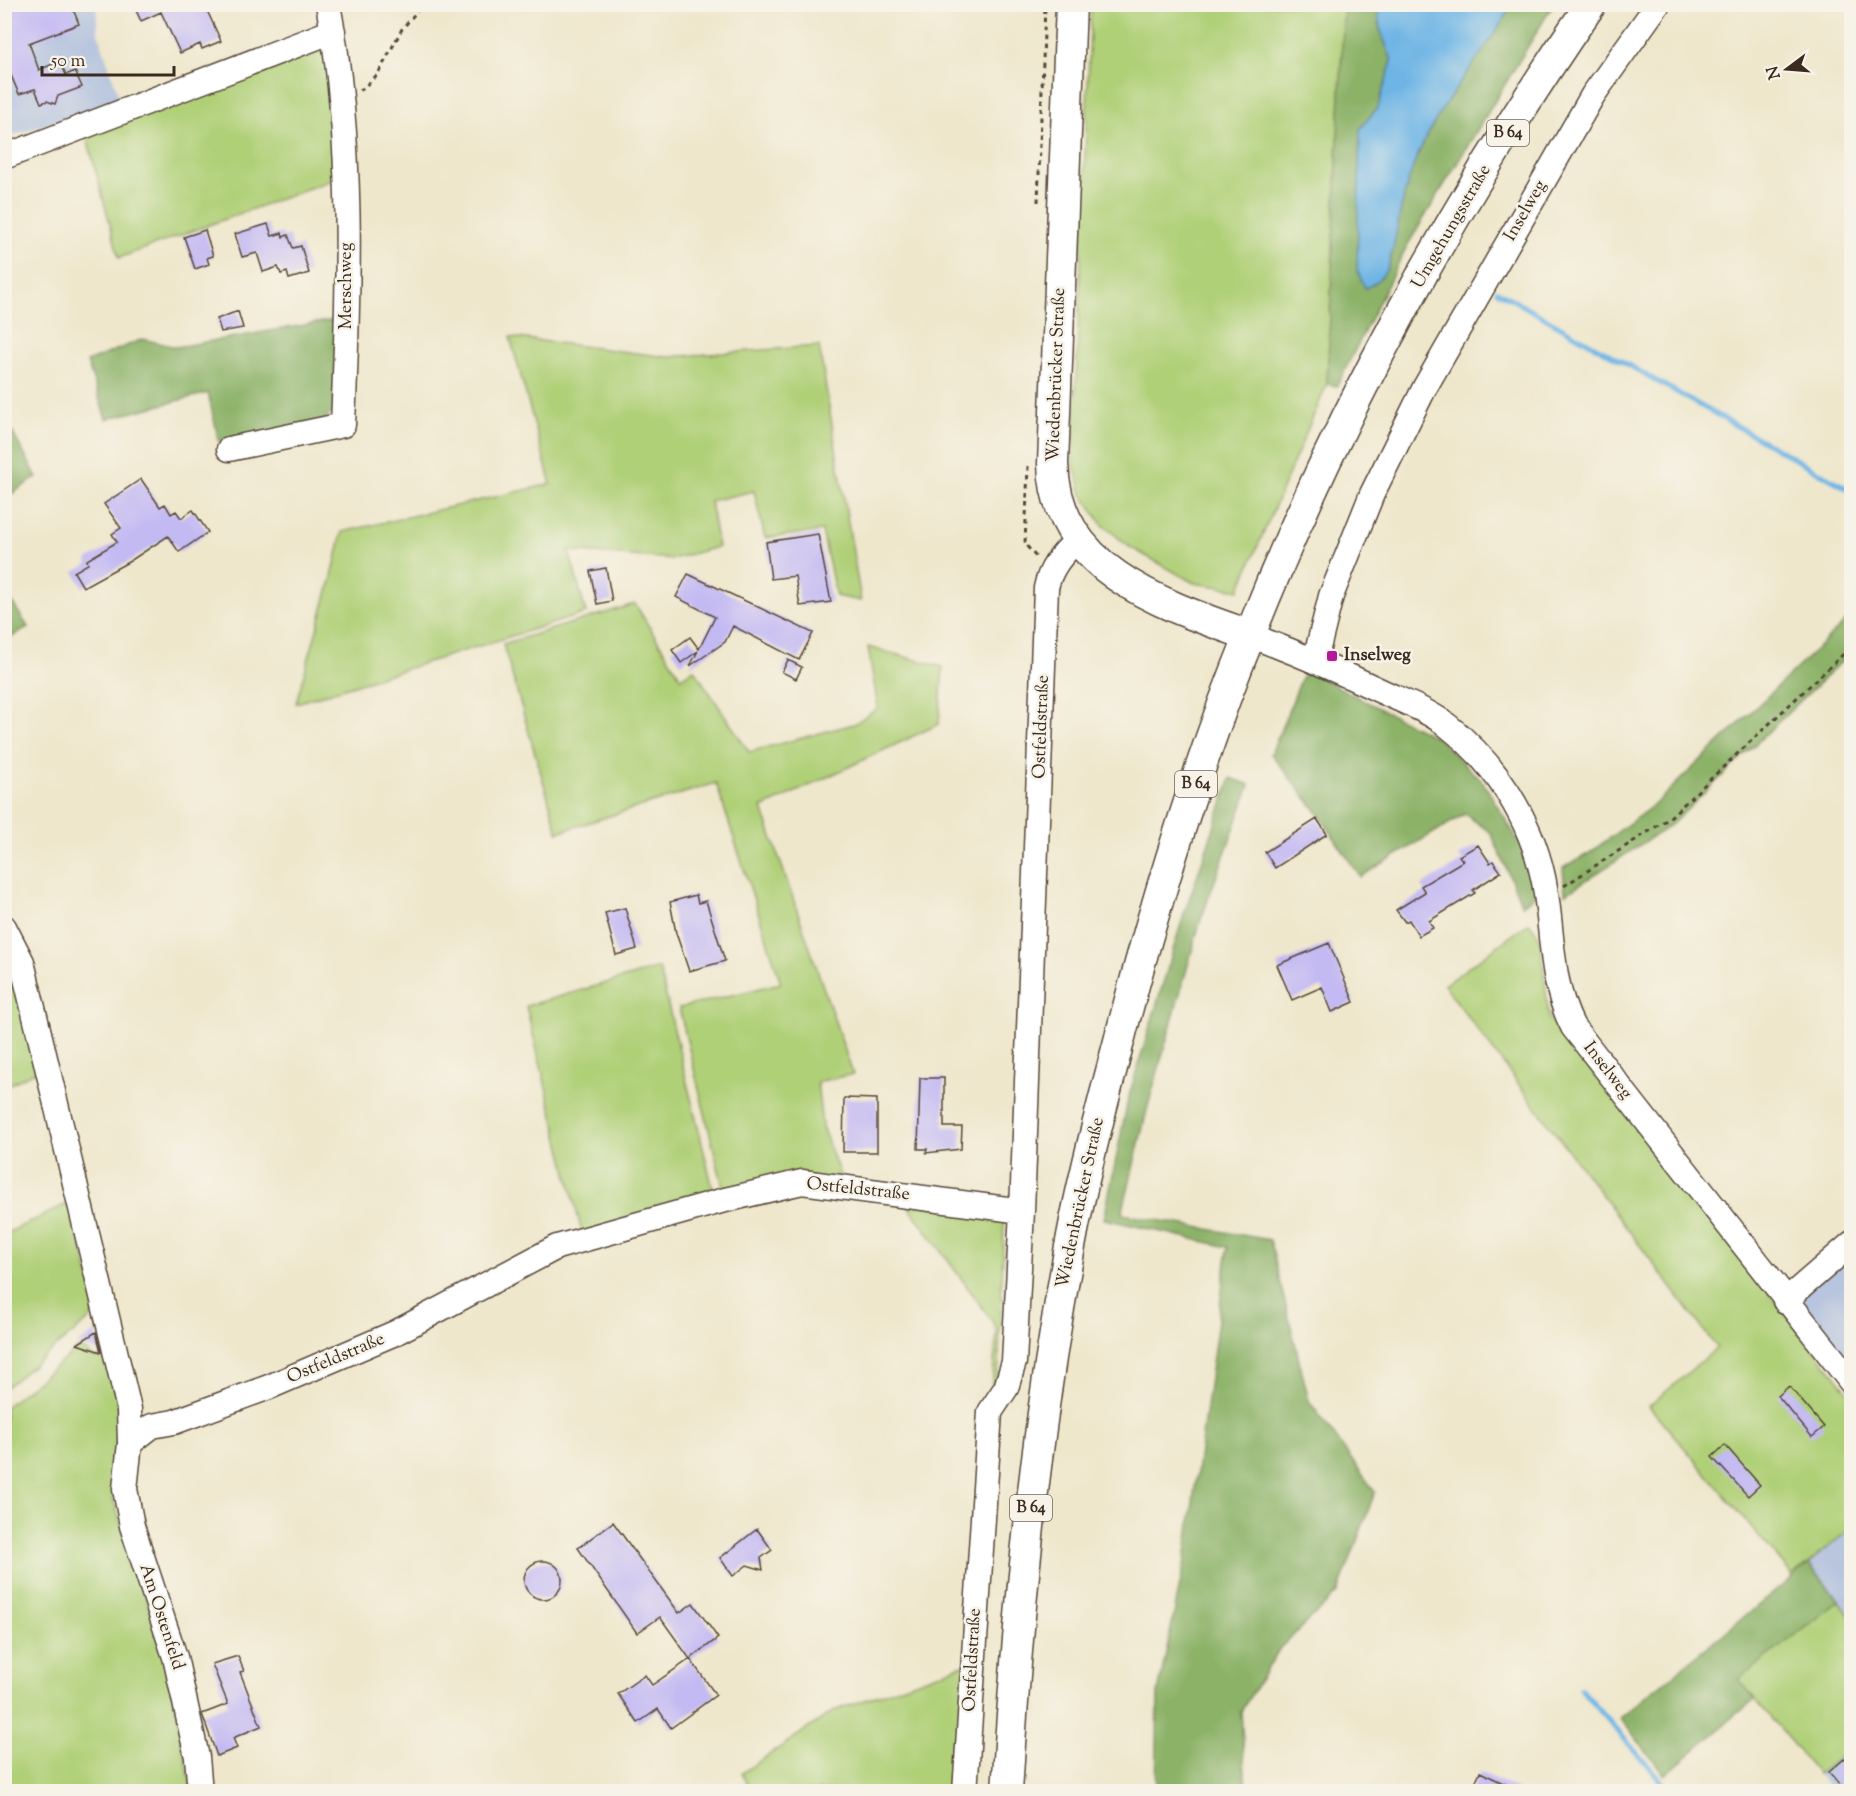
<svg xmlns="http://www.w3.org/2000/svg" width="1856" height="1796" viewBox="0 0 1856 1796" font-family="'Sorts Mill Goudy',serif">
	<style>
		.industrial { fill: #b7c5de }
		.green { fill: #b0d078; stroke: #767d4b; stroke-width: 1.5 }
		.forest { fill: #8cb268; stroke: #646e43; stroke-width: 1.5 }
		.water { fill: #6eb5e5; stroke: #547082; stroke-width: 1.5 }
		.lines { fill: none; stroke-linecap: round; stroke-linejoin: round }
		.stream { stroke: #6eb5e5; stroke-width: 5 }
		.building { fill: #c3b9f3 }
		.minor-casing { stroke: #564638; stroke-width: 27 }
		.major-casing { stroke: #564638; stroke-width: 33 }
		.path { stroke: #564638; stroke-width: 3; stroke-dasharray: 4.5 4.5; stroke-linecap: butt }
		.minor { stroke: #fff; stroke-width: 24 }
		.major { stroke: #fff; stroke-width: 30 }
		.poi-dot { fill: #b5179e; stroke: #f7f3e8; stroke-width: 2 }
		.labels { text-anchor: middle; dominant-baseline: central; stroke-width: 5; stroke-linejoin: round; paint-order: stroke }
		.shield { fill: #f7f3e8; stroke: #73665b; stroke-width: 1.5 }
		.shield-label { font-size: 16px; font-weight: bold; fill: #3b2a1e }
		.street-label { font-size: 18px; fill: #3b2a1e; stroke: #f7f3e8 }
		.poi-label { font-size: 18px; font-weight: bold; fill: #3b2a1e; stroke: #f7f3e8; text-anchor: start }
	</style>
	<rect width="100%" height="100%" fill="#f7f3e8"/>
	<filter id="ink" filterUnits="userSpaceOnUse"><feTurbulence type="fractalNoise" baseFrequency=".0167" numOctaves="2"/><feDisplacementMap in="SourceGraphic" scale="12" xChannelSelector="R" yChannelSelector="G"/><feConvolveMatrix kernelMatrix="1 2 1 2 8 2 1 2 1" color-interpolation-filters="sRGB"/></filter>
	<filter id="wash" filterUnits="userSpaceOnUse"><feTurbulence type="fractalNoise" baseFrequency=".008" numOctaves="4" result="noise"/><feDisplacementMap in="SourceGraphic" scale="24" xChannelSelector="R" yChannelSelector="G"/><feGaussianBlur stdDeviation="1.35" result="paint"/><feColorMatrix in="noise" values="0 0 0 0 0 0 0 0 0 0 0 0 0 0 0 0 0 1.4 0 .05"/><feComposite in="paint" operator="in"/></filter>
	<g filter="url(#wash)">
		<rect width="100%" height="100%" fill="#efe7cc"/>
		<path class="industrial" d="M4,5h92l2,28 22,67 -115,38z
			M1851,1232v135l-65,-78z
			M1851,1528v89l-42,-53z
			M1851,1747v44h-19l-14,-17z"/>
		<path class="green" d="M1091,4l253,1 -17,379 -88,206 -45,-7 -66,-37 -27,-23 -19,-29 -9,-33z
			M322,47l6,3 9,128 -218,80 -33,-124z
			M510,337l157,20 152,-11 42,255 -25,-5 -14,-65 -57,7 -11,-47 -44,10 8,46 -46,12 -103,-8 17,62 -290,90 36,-126 10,-45 209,-48z
			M635,604l46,74 13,-9 55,83 105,-28 24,-16 -10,-61 75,20 -4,57 -177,84 91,266 -36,8 5,44 19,52 -110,15 -8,-6 -44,-179 102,-25 -65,-200 -158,49 -55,-188z
			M1529,923l11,14 9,81 302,377v133l-58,48 -144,-170 68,-58 -273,-363z
			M4,944l36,125 -35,18h-1z
			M659,968l54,221 -3,9 -128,35 -56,-227z
			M71,1202l26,107 -8,11 -84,68v-154z
			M906,1203l93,13 5,7 -6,161h-6l5,-52 -4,-10z
			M80,1347l15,11 14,-1 11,52 -7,90 54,162 25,130 -187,1v-385z
			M1839,1601l12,16v130l-33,27 -80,-95z
			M965,1664l-6,127h-209l-8,-18 92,-62z"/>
		<path class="forest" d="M1344,5h33l3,24 12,32 -14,46 -18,22 40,78 16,-53 29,-52 67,-97h41l-146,241 -70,140 -10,-2z
			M340,319l-3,90 -17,14 -101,19 -11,-49 -102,26 -19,-57 56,-23 33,8z
			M4,417l33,60 -32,21h-1z
			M5,591l23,36 -23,14h-1z
			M1847,620l4,3v50l-9,-12 -171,164 -106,69 -2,-26 25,-14 67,-50z
			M1305,670l132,68 46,44 39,65 16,46 -16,12 -31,-72 -26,-19 -105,63 -42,-64 -47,-59z
			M1231,778l19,7 -49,134 -53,187 -26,108 148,26 39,161 66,91 -37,100 -58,56 -39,63 5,80h-90l2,-99 27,-132 43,-313 -124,-28 24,-120 56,-185z
			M1809,1564l30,37 -100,78 16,20 -90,76 -45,-57z"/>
		<path class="water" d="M1377,5h135c-34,60 -84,109 -104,177 -9,27 -11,58 -20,85 -4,9 -14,18 -23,21l-8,-18 3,-141 18,-22 14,-46 -12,-32z"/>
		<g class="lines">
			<path class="stream" d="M1497,291l355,200
				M1581,1689l90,103"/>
		</g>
		<g id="blocks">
			<path class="building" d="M4,4h67l8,20 -50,19 10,27 21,-9 6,14 9,-4 7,16 -24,9 -3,8 -8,-3 -6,2 -6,-14 -16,5 -15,-35z
				M133,4h71l17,37 -19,8 -2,-5 -20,9 -19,-41 -20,9z
				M268,224l4,12 10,-3 1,4 5,-2 5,13 8,-2 8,27 -20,6 -2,-7 -6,2 -3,-7 -15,5 -6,-19 -15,4 -7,-23z
				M205,230l8,26 -6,2 2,6 -14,5 -11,-32z
				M238,311l5,17 -22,4 -4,-13z
				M141,479l19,28 5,-3 6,10 5,-3 5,7 12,-8 15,22 -29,20 -11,-16 -38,25 -47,26 -9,-15 14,-8 -1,-4 30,-18 -5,-8 9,-6 -17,-24z
				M818,534l13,68 -31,4 -5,-30 -24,3 -5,-37z
				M606,568l6,33 -15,3 -7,-33z
				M688,574l125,59 -14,27 -66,-34 -8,16 -35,24 8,-15 -17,12 -9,-13 18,-13 9,12 16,-32 -39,-20z
				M788,660l14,7 -6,12 -14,-7z
				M1317,819l10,15 -52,34 -10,-16z
				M1478,845l12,18 3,-2 8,11 -28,18 2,3 -46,28 4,7 -14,8 -10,-16 -4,2 -9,-12 29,-18 -4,-6 42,-25 -4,-5z
				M696,895l2,8 8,-2 19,60 -36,10 -13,-38 -6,-31z
				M625,908l12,41 -21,6 -11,-42z
				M1329,943l25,59 -22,10 -10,-25 -30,13 -15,-35z
				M920,1078h24v49h18l-1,22 -35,4 1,-4h-9z
				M844,1098l33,1v53h-34z
				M96,1332l5,20 -24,-8z
				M1789,1386l35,41 -12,10 -34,-41z
				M1725,1445l35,40 -12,11 -36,-39z
				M613,1522l66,91 14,-10 25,35 -28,21 26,36 -45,33 -13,-19 -20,14 -20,-29 27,-19 7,10 38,-26 -30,-42 -23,16 -59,-85z
				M757,1529l15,21 -11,8 2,12 -16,-5 -14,11 -13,-18z
				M524 1580a19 19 0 1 1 38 0a19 19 0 1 1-38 0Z
				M238,1656l6,15 -4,1 21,54 -28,12 4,10 -20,8 -15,-42 26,-10 -16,-40z
				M1851,1753v38h-6l-16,-19z
				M1480,1772l40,19h-49z"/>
		</g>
	</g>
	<g filter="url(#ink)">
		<use href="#blocks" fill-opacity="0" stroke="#564638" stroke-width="1.5"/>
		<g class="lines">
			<g class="minor-casing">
				<path id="minor" d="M4,157l329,-126
					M229,449l114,-24c6,-140 11,-282 -15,-421
					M1249,635c46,17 90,36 134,57 22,10 46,19 65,34 47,37 82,92 95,151 11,51 5,102 30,150l279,356
					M1315,660l16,-64 41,-102 53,-107 168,-292 65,-91
					M4,927l18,35 107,447 1,34 -5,46 7,37 43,131 22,100 3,35
					M1785,1301l67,-58
					M130,1443l22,-17 22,-4 95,-35 126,-54 162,-86 164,-46 81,-19 220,29 24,-623c4,-20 15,-34 31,-47
					M965,1792l25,-380 16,-24 8,-26 8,-151"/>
			</g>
			<g class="major-casing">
				<path id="major" d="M1071,4l-18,460c3,107 111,141 196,171
					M1007,1792c11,-188 30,-376 66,-561 12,-63 29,-125 45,-186 36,-139 78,-277 132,-410 87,-220 206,-436 341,-631"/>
			</g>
			<path class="path" d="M360,91l18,-17 24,-45 21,-25
				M1038,202l7,-198
				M1028,466l-3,78 11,13
				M1564,886l104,-67 184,-173"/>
			<use href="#minor" class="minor"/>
			<use href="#major" class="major"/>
		</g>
	</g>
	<rect class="poi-dot" x="1326" y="650" width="12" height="12" rx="3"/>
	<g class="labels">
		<g class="shield">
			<rect x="1487" y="120" width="42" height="26" rx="4.5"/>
			<rect x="1175" y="771" width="42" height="26" rx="4.5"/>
			<rect x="1010" y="1495" width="42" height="26" rx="4.5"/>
		</g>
		<g class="shield-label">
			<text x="1508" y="133">B 64</text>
			<text x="1196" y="784">B 64</text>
			<text x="1031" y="1508">B 64</text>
		</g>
		<g class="street-label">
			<text transform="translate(1526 211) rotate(-60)">Inselweg</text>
			<text transform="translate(1452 227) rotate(-60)">Umgehungsstraße</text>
			<text transform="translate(347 286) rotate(-90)">Merschweg</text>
			<text transform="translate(1057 375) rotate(-88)">Wiedenbrücker Straße</text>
			<text transform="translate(1042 727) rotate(-88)">Ostfeldstraße</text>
			<text transform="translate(1607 1071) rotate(52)">Inselweg</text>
			<text transform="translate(858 1190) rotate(6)">Ostfeldstraße</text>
			<text transform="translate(1081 1203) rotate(-78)">Wiedenbrücker Straße</text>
			<text transform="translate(336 1359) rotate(-23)">Ostfeldstraße</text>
			<text transform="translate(161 1617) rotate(72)">Am Ostenfeld</text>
			<text transform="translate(973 1660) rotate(-87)">Ostfeldstraße</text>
		</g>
		<g class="poi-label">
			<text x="1344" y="656">Inselweg</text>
		</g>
	</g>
	<rect width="1856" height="1796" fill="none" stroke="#f7f3e8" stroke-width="24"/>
	<g transform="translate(1787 69) rotate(254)" stroke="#f7f3e8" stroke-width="4.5" paint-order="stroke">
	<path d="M0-4.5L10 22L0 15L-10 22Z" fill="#3b2a1e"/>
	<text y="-9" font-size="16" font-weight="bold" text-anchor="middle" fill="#3b2a1e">N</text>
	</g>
	<path d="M42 66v9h132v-9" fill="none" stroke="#3b2a1e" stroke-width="3"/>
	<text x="51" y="66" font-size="18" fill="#3b2a1e" stroke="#f7f3e8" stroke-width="4.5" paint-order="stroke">50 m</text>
</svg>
